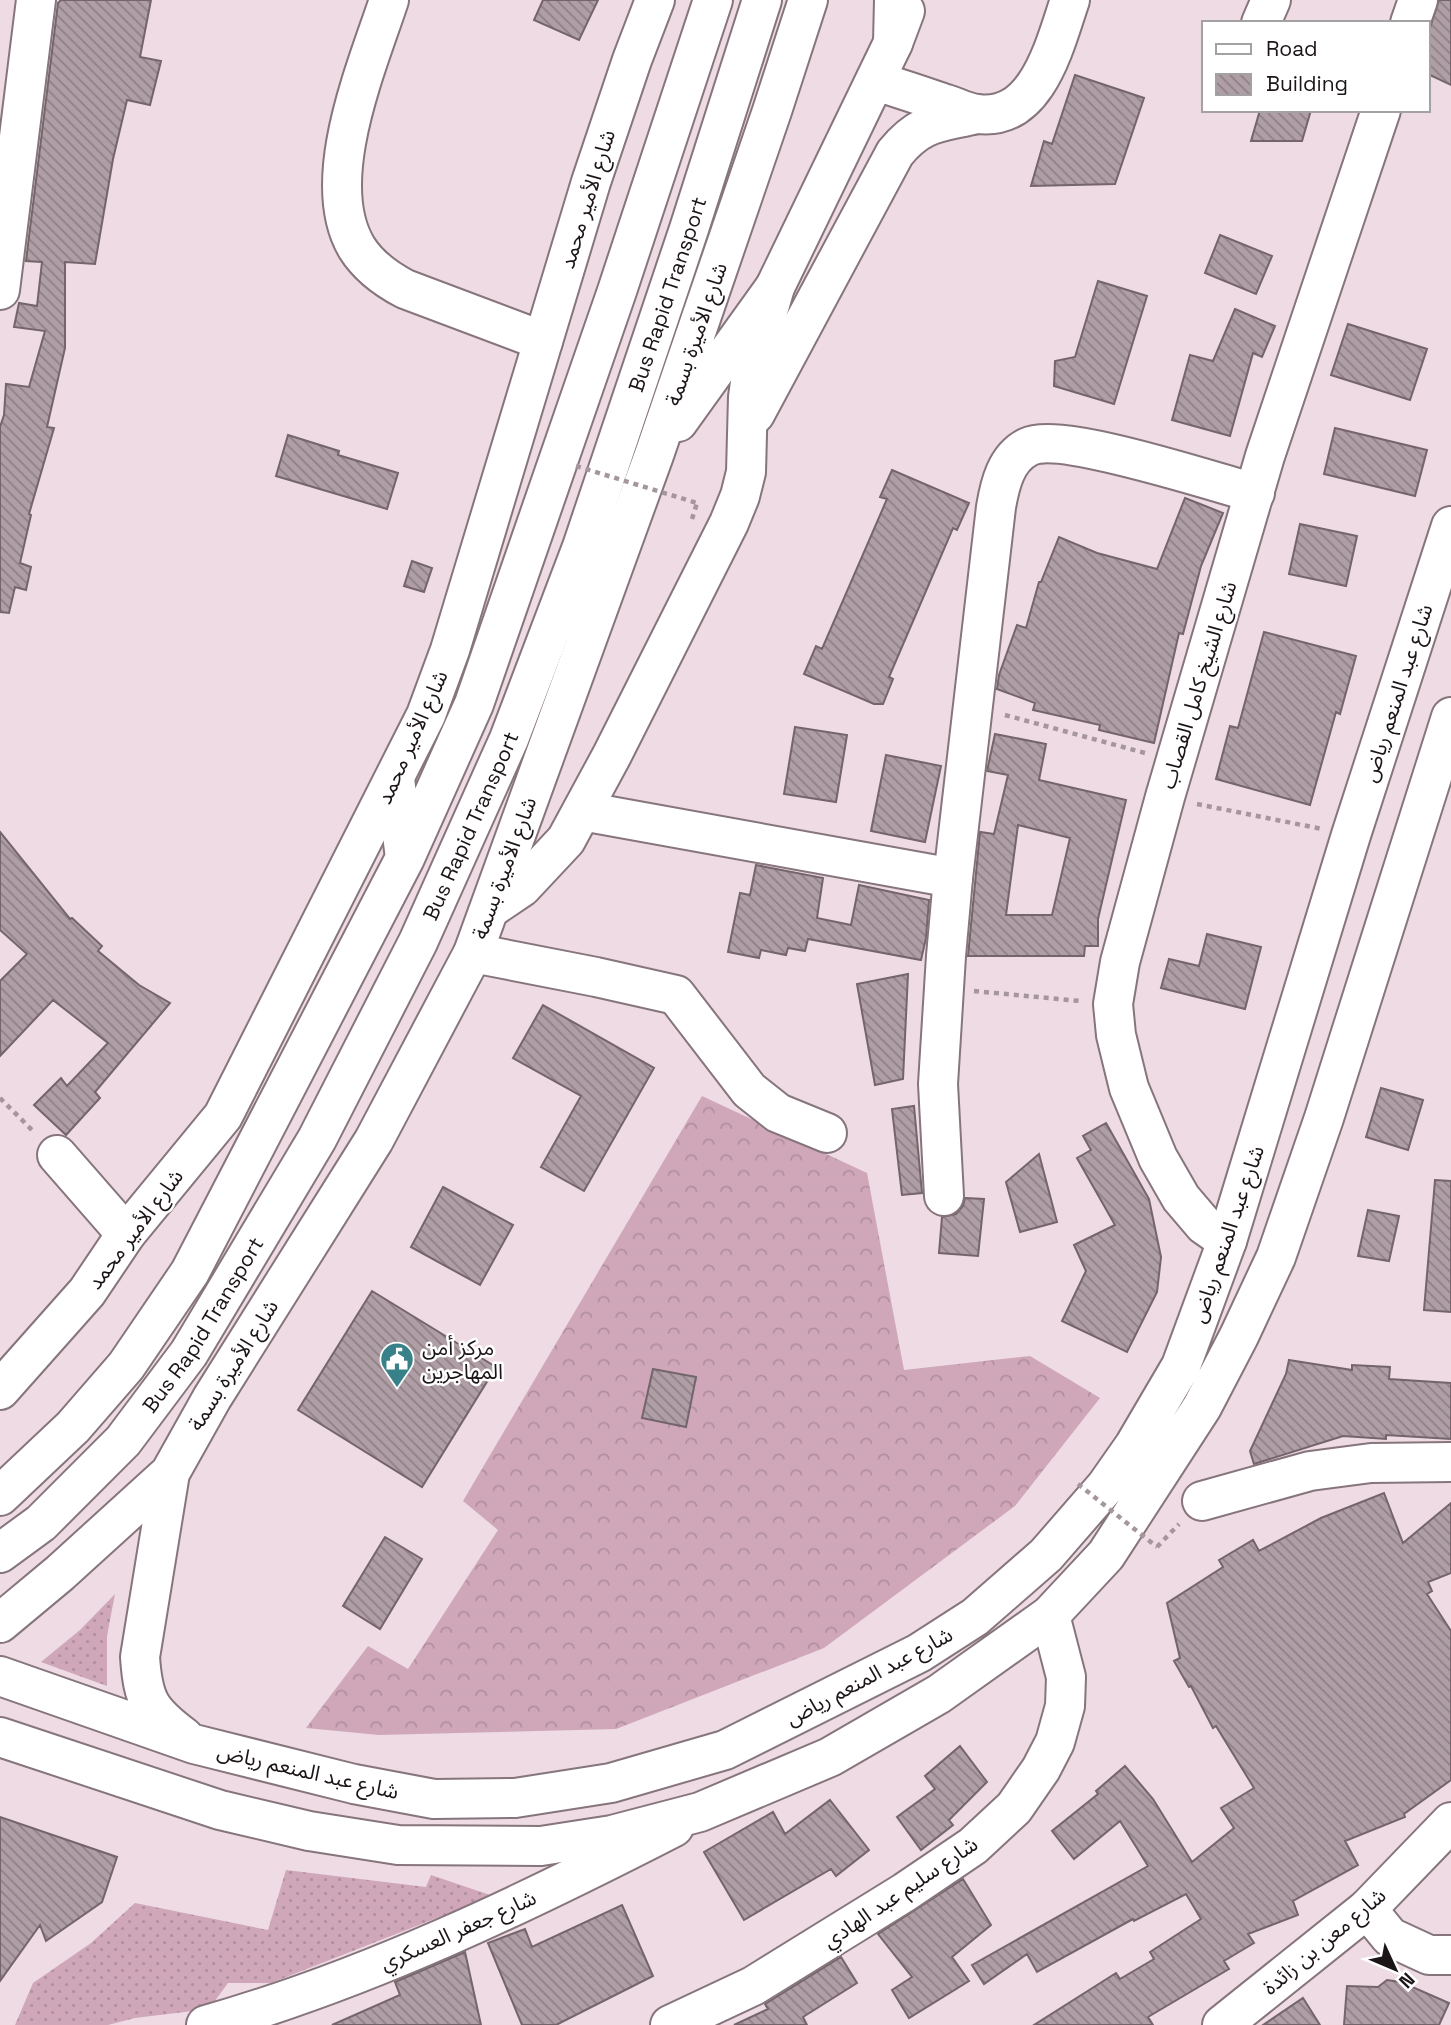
<svg xmlns="http://www.w3.org/2000/svg" width="1451" height="2025" viewBox="0 0 1451 2025" font-family="'Space Grotesk','Noto Sans Arabic',sans-serif">
	<style>
		.grass { fill: url(#grass-dots) }
		.forest { fill: url(#forest-crowns) }
		.building { fill: url(#building-back-hatch); stroke: #74646b; stroke-width: 2; fill-rule: evenodd }
		.lines { fill: none; stroke-linecap: round; stroke-linejoin: round }
		.minor-casing { stroke: #86757c; stroke-width: 42 }
		.major-casing { stroke: #86757c; stroke-width: 42 }
		.path { stroke: #a5969c; stroke-width: 4.5; stroke-dasharray: 5 5; stroke-linecap: butt }
		.minor { stroke: #fff; stroke-width: 38 }
		.major { stroke: #fff; stroke-width: 38 }
		.path-bridge { stroke: #a5969c; stroke-width: 4.5; stroke-dasharray: 5 5; stroke-linecap: butt }
		.labels { text-anchor: middle; dominant-baseline: central; stroke-width: 5; stroke-linejoin: round; paint-order: stroke }
		.street-label { font-size: 21px; fill: #1c1518; stroke: #fff }
		.poi-label { font-size: 21px; fill: #1c1518; stroke: #fff; text-anchor: start }
	</style>
	<defs>
		<pattern id="grass-dots" width="8" height="8" patternUnits="userSpaceOnUse" patternTransform="scale(1.75)"><rect width="8" height="8" fill="#cfa7b9"/><path d="M2 2h.1M6 6h.1" fill="none" stroke="#b18f9e" stroke-width="1.8" stroke-linecap="round"/></pattern>
		<pattern id="forest-crowns" width="20" height="18" patternUnits="userSpaceOnUse" patternTransform="scale(1.75)"><rect width="20" height="18" fill="#cfa7b9"/><path d="M2 6a3 3 0 1 1 6 0M12 15a3 3 0 1 1 6 0" fill="none" stroke="#b18f9e"/></pattern>
		<pattern id="building-back-hatch" width="6" height="6" patternUnits="userSpaceOnUse" patternTransform="scale(1.75)"><rect width="6" height="6" fill="#af9ea5"/><path d="M-1 5l2 2M0 0l6 6M5-1l2 2" fill="none" stroke="#8e8085"/></pattern>
	</defs>
	<rect width="100%" height="100%" fill="#eedbe3"/>
	<path class="grass" d="M115,1594l-8,42v50l-66,-24 39,-32z
		M286,1870l140,17 5,-12 62,21 -222,87h-43l-19,26 -74,9 -27,7h-93l18,-42 58,-40 44,-40 133,27z"/>
	<path class="forest" d="M702,1096l165,77 37,197 126,-14 70,42 -85,108 -191,142 -208,81 -237,6 -73,-7 62,-82 40,23 90,-139 -35,-29z"/>
	<path class="building" d="M61,0h90l-11,57 21,4 -11,44 -23,-5 -14,59 -18,105 -30,-2v86l-18,79 7,1 -25,86 2,1 -11,48 11,4 -5,23 -11,-3 -6,26 -9,-1v-185l4,-12 2,-31 23,3 16,-56 -31,-4 5,-24 18,3 5,-44 -16,-1 32,-258z
		M543,0h55l-19,40 -45,-20z
		M1439,0h12v85l-23,-11v-40z
		M1075,75l69,23 -29,86 -84,2 13,-45 8,3z
		M1260,110h51l-9,31h-51z
		M1220,235l52,21 -16,38 -51,-21z
		M1098,281l49,15 -33,108 -60,-18 1,-25 20,-4z
		M1235,309l40,17 -13,31 -9,-4 -23,83 -58,-16 18,-65 23,6z
		M1348,324l79,25 -17,51 -79,-25z
		M1335,428l92,22 -12,46 -91,-22z
		M288,435l51,16 -1,4 60,18 -11,36 -111,-33z
		M892,470l77,33 -12,27 -4,-2 -64,149 4,2 -10,25h-9l-70,-30 12,-28 6,3 65,-150 -7,-2z
		M1185,498l38,15 -22,53 -18,68 -4,-1 -25,110 -55,-13 1,-5 -67,-15 2,-7 -38,-14 2,-14 18,-50 9,3 13,-46h2l18,-45 38,16 60,16z
		M1300,524l57,12 -11,50 -57,-12z
		M412,561l20,7 -8,24 -20,-6z
		M1264,632l92,24 -16,58 -4,-2 -26,93 -94,-26 14,-53 8,2z
		M795,727l52,8 -11,67 -52,-8z
		M995,734l51,10 -7,36 87,20 -28,119v27h-13l-1,10h-116l12,-124 14,2 14,-59 -21,-4zM1018,825l52,13 -18,77h-46z
		M886,755l55,11 -16,76 -54,-11z
		M0,832l70,87 2,-1 30,28 -4,5 41,34 31,18 -75,89 5,6 -34,37 -32,-30 27,-27 6,8 41,-43 -55,-43 -53,56v-75l27,-27 -27,-24z
		M756,865l67,13 -6,40 34,7 8,-40 70,15 -3,38 -5,22 -113,-21 -3,12 -17,-3 -2,7 -25,-5 -2,8 -31,-6 12,-59 10,2z
		M1207,934l54,13 -16,62 -84,-21 8,-29 30,7z
		M908,974l-5,105 -28,6 -18,-101z
		M543,1005l111,63 -70,123 -43,-24 40,-71 -68,-38z
		M1381,1088l42,12 -15,50 -42,-13z
		M914,1106l8,87 -20,2 -10,-86z
		M1106,1123l43,76 12,58 -4,35 -30,60 -65,-31 24,-50 -12,-26 41,-20 -38,-67 14,-8 -8,-14z
		M1039,1154l18,68 -37,10 -14,-50z
		M1435,1180l16,1v131l-27,-2z
		M443,1187l70,38 -33,60 -69,-38z
		M965,1198l19,1 -6,57 -39,-3 3,-36 14,-3 7,-8z
		M1368,1210l31,6 -10,45 -31,-5z
		M372,1291l124,76 -74,120 -124,-77z
		M1289,1360l63,10v-5l38,2 -1,12 62,4v56l-65,-4v4l-43,-3 -89,28 -4,-13 36,-77z
		M653,1369l43,8 -10,50 -44,-9z
		M1384,1493l19,50 48,-40v70l-23,9 4,9 -5,3 24,37v149l-47,34 1,3 -60,24 13,24 -65,36 5,14 -50,19 6,9 -30,18 5,8 -81,48 5,8h-119l82,-52 4,6 34,-20 -4,-7 51,-33 -15,-25 -52,27 -1,-2 -96,53 -10,-18 -43,30 -12,-19 176,-99 -28,-45 -46,38 -22,-28 46,-37 -2,-3 29,-25 28,33 39,63 42,-34 -13,-20 33,-20 -38,-62 -3,2 -22,-42 -2,1 -15,-26 6,-3 -13,-55 56,-36 -4,-7 34,-20 6,11 62,-33z
		M385,1537l37,22 -42,70 -37,-23z
		M960,1746l27,36 -38,38 4,5 -32,25 -24,-33 38,-28 -10,-13z
		M830,1800l39,50 -33,26 -5,-7 -87,51 -40,-68 69,-40 12,22z
		M0,1817l117,40 -15,45 -56,39 -6,-16 -40,56z
		M963,1879l28,46 -39,32 17,24 -60,37 -17,-28 20,-13 -34,-43z
		M622,1905l31,71 -97,49h-34l-34,-82 37,-14 7,18z
		M465,1952l16,73h-149l68,-30 -5,-13z
		M841,1957l16,26 -54,34 4,8h-73l34,-16 -3,-5z
		M1387,1980l14,2 48,21 -10,22h-95l3,-39 31,1z
		M1303,1998l17,27h-57z"/>
	<g class="lines">
		<g class="minor-casing">
			<g id="minor">
				<path d="M389,0c-22,67 -72,182 -32,248 12,19 29,31 48,41l138,52"/>
				<path d="M1261,23l10,-23"/>
				<path d="M1410,23l8,-23"/>
				<path d="M875,81c24,7 47,15 71,23 10,3 21,9 31,10 61,8 78,-71 93,-114"/>
				<path d="M0,290l36,-290"/>
				<path d="M755,414l140,-261c26,-32 44,-30 82,-39"/>
				<path d="M582,811l371,67"/>
				<path d="M491,908l31,-21 44,-47 46,-85 117,-232 11,-27 6,-24 2,-75 4,-29 23,-81 118,-244 12,-32"/>
				<path d="M473,953l123,24 80,18 73,95 29,23 49,20"/>
				<path d="M57,1155l69,79"/>
				<path d="M944,1196l-6,-112 8,-128 7,-78 43,-371c4,-23 10,-49 32,-60 33,-16 185,35 227,46"/>
				<path d="M1227,1241l-23,-16 -23,-27 -23,-40 -29,-70 -13,-53 -3,-31 7,-42 45,-165 100,-341 116,-346"/>
				<path d="M0,1390l87,-98 39,-58 97,-118 203,-401 24,-65 141,-468 41,-122 23,-60"/>
				<path d="M1202,1501l108,-30 61,-8 80,-1"/>
				<path id="s1" d="M0,1553l41,-30 82,-82 66,-88 128,-214 101,-197 91,-203 73,-192 107,-318 73,-229"/>
				<path d="M1367,1909l23,28 39,18h22"/>
				<path d="M206,2025c162,-46 318,-121 468,-198"/>
				<path d="M670,2025l83,-39 152,-94 68,-46 41,-38 27,-39 14,-27 10,-36 1,-29 -16,-62"/>
				<path d="M1222,2025l145,-116 84,-87"/>
			</g>
		</g>
		<g class="major-casing">
			<path id="major" d="M893,43l1,-43
				M678,422l97,-135
				M395,779l10,79
				M170,1473l-30,184c3,43 9,54 44,80
				M0,1496l73,-69 53,-61 64,-94 215,-414 69,-154 143,-413 96,-291
				M0,1623l60,-50 110,-100 42,-75 162,-258 99,-187 181,-498 118,-344 36,-111
				M0,1676l194,68 160,40 80,15 81,-1 96,-15 114,-33 194,-97 56,-36 71,-62 60,-69 28,-40 47,-80 46,-125 124,-406 100,-309
				M0,1737l220,73 89,21 89,14 143,1 71,-11 88,-23 130,-55 109,-63 111,-79 56,-60 96,-148 37,-71 37,-79 48,-139 127,-401"/>
		</g>
		<path class="path" d="M692,519l5,-16
			M1005,715l140,38
			M1197,804l125,25
			M974,991l106,10
			M0,1098l34,34
			M1157,1547l22,-23"/>
		<use href="#minor" class="minor"/>
		<use href="#major" class="major"/>
		<path class="path-bridge" d="M576,466l121,37
			M1078,1484l79,63"/>
	</g>
	<defs>
		<g id="civic-pin" transform="scale(1.75)"><path d="M0 17L-7.5 6A9.5 9.5 0 1 1 7.5 6Z" fill="#398189" stroke="#fff"/><path d="M-.6-6.5H3V-4.5H.6V-3L4-1V1h2V6H-6V1h2V-1L-.6-3ZM-1.2 2.5V6h2.4V2.5Z" fill="#fff"/></g>
	</defs>
	<g fill-rule="evenodd">
		<use href="#civic-pin" x="397" y="1359"/>
	</g>
	<g class="labels">
		<g class="street-label">
			<text transform="translate(587 199) rotate(-73)">شارع الأمير محمد</text>
			<text stroke="none"><textPath href="#s1" startOffset="1442">Bus Rapid Transport</textPath></text>
			<text transform="translate(696 334) rotate(-71)">شارع الأميرة بسمة</text>
			<text transform="translate(1198 685) rotate(-73)">شارع الشيخ كامل القصاب</text>
			<text transform="translate(1397 693) rotate(-72)">شارع عبد المنعم رياض</text>
			<text transform="translate(412 737) rotate(-66)">شارع الأمير محمد</text>
			<text stroke="none"><textPath href="#s1" startOffset="875">Bus Rapid Transport</textPath></text>
			<text transform="translate(504 868) rotate(-70)">شارع الأميرة بسمة</text>
			<text transform="translate(135 1229) rotate(-53)">شارع الأمير محمد</text>
			<text transform="translate(1227 1234) rotate(-71)">شارع عبد المنعم رياض</text>
			<text stroke="none"><textPath href="#s1" startOffset="308">Bus Rapid Transport</textPath></text>
			<text transform="translate(233 1365) rotate(-58)">شارع الأميرة بسمة</text>
			<text transform="translate(869 1676) rotate(-28)">شارع عبد المنعم رياض</text>
			<text transform="translate(308 1771) rotate(13)">شارع عبد المنعم رياض</text>
			<text transform="translate(900 1892) rotate(-34)">شارع سليم عبد الهادي</text>
			<text transform="translate(458 1930) rotate(-24)">شارع جعفر العسكري</text>
			<text transform="translate(1324 1941) rotate(-40)">شارع معن بن زائدة</text>
		</g>
		<g class="poi-label">
			<text x="422" y="1347">مركز أمن<tspan x="422" dy="24">المهاجرين</tspan></text>
		</g>
	</g>
	<rect x="1202" y="21" width="228" height="91" fill="#ffffff" stroke="#a4a1a3" stroke-width="2"/>
	<rect x="1216" y="44" width="35" height="10" fill="#ffffff" stroke="#a4a1a3" stroke-width="2"/>
	<text x="1266" y="56" font-size="21" fill="#1c1518">Road</text>
	<rect x="1216" y="74" width="35" height="21" fill="url(#building-back-hatch)" stroke="#a4a1a3" stroke-width="2"/>
	<text x="1266" y="91" font-size="21" fill="#1c1518">Building</text>
	<g transform="translate(1395 1969) rotate(134)" stroke="#ffffff" stroke-width="5" paint-order="stroke">
	<path d="M0-5L12 26L0 18L-12 26Z" fill="#1c1518"/>
	<text y="-10" font-size="19" font-weight="bold" text-anchor="middle" fill="#1c1518">N</text>
	</g>
</svg>
